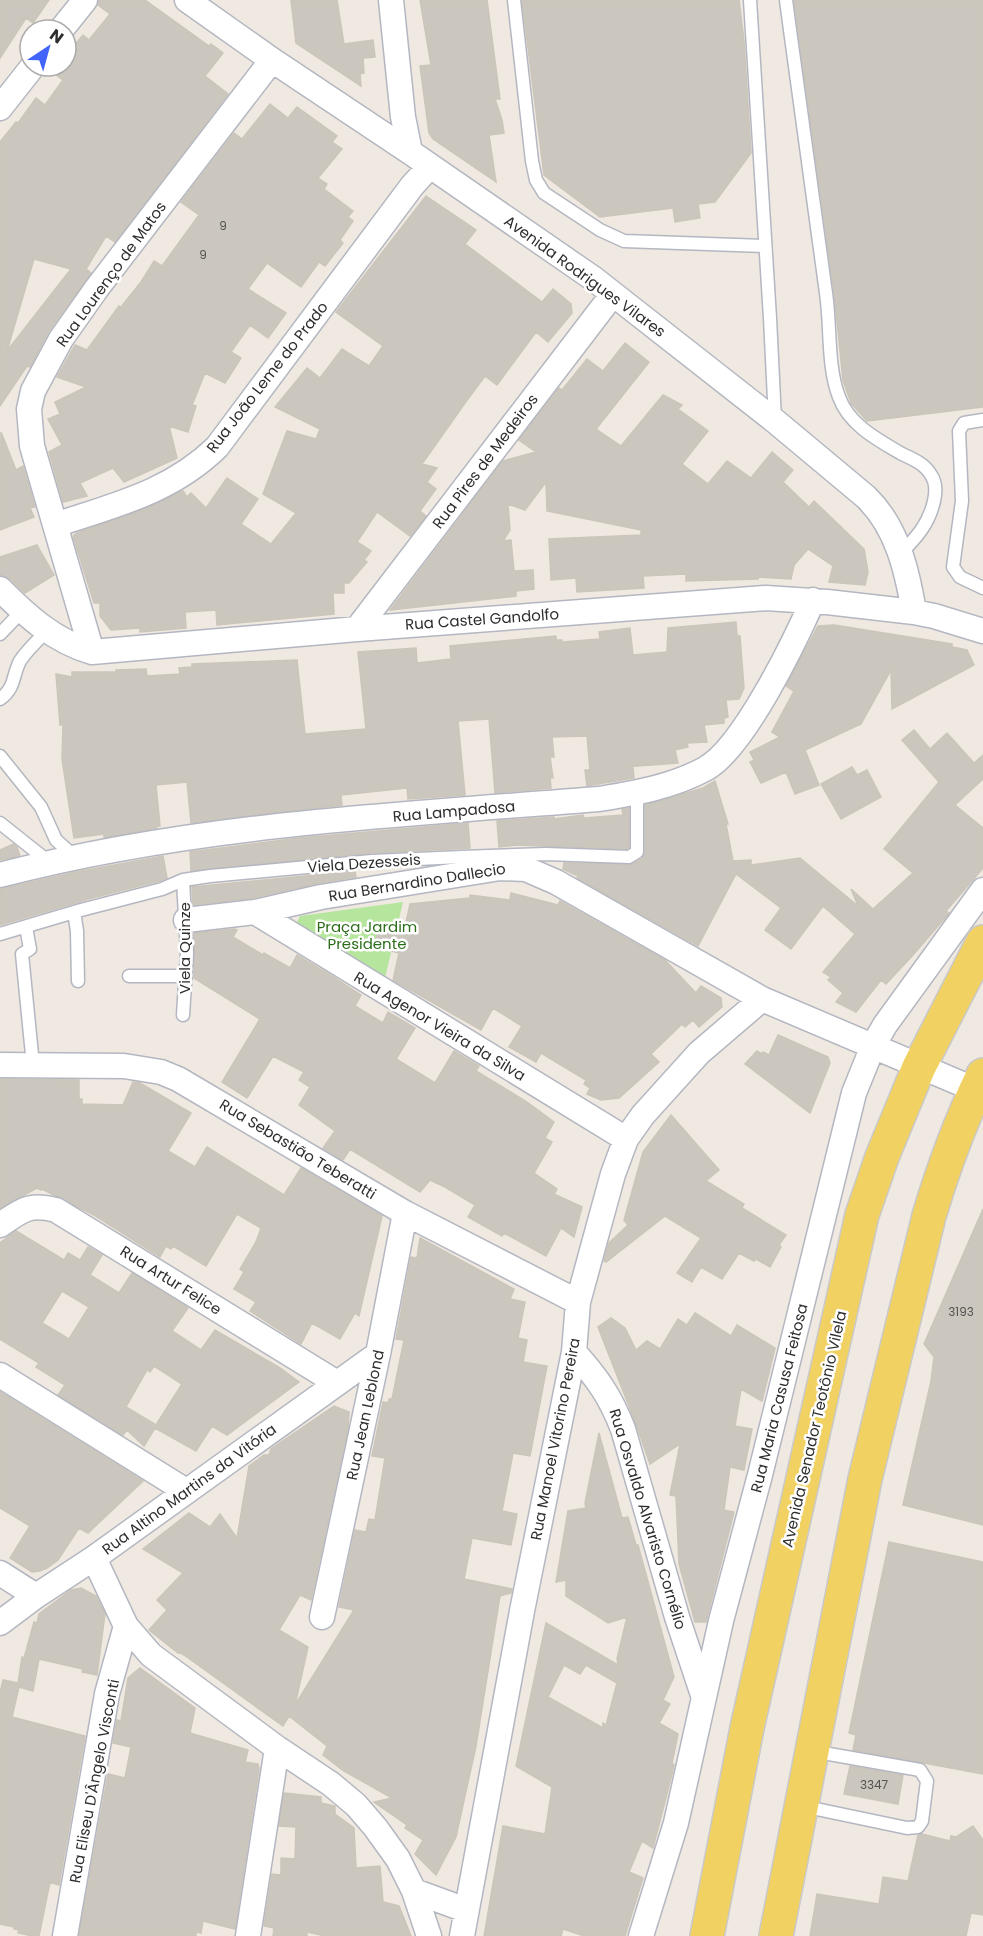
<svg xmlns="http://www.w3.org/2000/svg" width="983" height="1936" viewBox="0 0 983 1936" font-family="Poppins,sans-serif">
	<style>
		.green { fill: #b6e59e }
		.building { fill: #cbc7bf; stroke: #cbc5ba; stroke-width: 1.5; fill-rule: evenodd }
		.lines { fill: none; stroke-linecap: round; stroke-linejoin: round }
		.service-casing { stroke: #b4b7c1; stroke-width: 15 }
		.minor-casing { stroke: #b4b7c1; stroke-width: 27 }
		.primary-casing { stroke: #c9c9c9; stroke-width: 36 }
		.service { stroke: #fff; stroke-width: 12 }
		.minor { stroke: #fff; stroke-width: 24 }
		.primary { stroke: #f2d163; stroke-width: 33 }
		.labels { text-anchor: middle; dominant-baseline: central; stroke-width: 5; stroke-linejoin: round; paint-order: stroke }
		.number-label { font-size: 12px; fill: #555452 }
		.street-label { font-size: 15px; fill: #2e2e2e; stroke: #fff }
		.park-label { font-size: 15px; fill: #2c6e1b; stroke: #fff }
	</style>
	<rect width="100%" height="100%" fill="#efe9e1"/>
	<path class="green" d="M403,902l-18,76 -89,-54 4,-8z"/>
	<path class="building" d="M0,0h49l-16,23 -7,-5 -26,40z
		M99,0h46l64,46 2,-2 12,9 -18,23 23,18 -113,148 -9,-6 -20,33 5,4 -42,58 -19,36 -3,-1 -27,40v-264l16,-20 2,1 18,-25 9,7 18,-25 -11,-8 5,-6h9v-11l17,-20 6,5 21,-26 -12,-9zM34,259l37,10 -64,82z
		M291,0h46l7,44 29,-4 2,17 -12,1 1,15 -4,1 1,12 -65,-43z
		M420,0h67l13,99h-5l7,21 2,13 -15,2 7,47 -63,-43 -4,-6 -9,-67 11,-1z
		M522,0h217l5,41 7,112 -36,49 -17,2 2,14 -25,4 -2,-14 -73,9 -56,-42z
		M794,0h189v407l-116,14 -16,-18 -8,-23 -9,-88z
		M270,104l18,14 9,-11 40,29 -5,6 10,7 -24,29 9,6 -3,5 29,22 -5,6 5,4 -13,19 3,3 -18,23 -6,-4 -18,25 -34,-24 -19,26 38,24 -18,25 -18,-13 -19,27 10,6 -16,25 -20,-10 -13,32 4,1 -8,26 -19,-6 8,32 -53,24 -11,-14 -33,15 7,13 -24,6 -14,-50 13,-7 -14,-26 12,-5 -5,-12 31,-15 -29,-10 18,-32 12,5 32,-44 2,1 20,-25 13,-21 8,5 37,-51 -18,-13 53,-69 8,6z
		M426,196l50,34 -11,14 77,58 11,-13 18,15 1,9 -24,29 -12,-10 -39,53 -12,-9 -20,27 -43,61 15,4 -10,14 9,7 -16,22 6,5 -16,20 -33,-24 -20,30 14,9 -7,9 3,2 -18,21h-5v10h-11l1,21 -117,11 -1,-15 -31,2 1,16 -46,4v-4l-29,2 -11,-14v-13h-6l-21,-67 4,-3 70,-25 36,-17 4,6 4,-4 15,15 21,-30 31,21 -17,25 30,20 25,-31 -33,-19 24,-63 29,8 4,-10 -45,-22 32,-39 13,10 22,-29 27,17 14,-20 -47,-34z
		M625,343l24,19 -53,67 25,17 42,-51 19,10 -4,4 30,22 -26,33 26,20 19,-23 24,17 21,-26 21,18 -10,12 26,25 5,-6 50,48 4,23 -3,13 -36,-3 4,-16 -25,-17 -14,16 -3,14 -32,-2 -1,2 -72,2v-7l-43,2 1,12 -67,4 -1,-14 -25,2 -2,-41 92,-4v-5l-94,-19 -1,-29 -21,28 -17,-6 2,26 -7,11 8,-1 3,31 19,-1 1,19 -18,2v5l-126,14 113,-149 33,-9 -17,-12 40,-52 3,2 25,-31 16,12z
		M1,432l15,38 7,-4 12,41 -5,1 4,9 -34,13z
		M37,545l17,30 -29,18 -15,-14 -10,-4v-18z
		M736,622l1,13 3,1 4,52 -5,11 -13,1 2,17 -4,1v5l-20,2 3,17 -20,1 1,4 -13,3 3,13 -54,4 9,1 1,10 -47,8 -2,-16h5l-3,-34 -35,1 2,20h-4l3,21 -3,-1 1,11 -56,5 -6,-74 -31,2 7,74 -57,4 -1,-11 -66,7 1,10 -151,18 -4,-41 -31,3 4,41h-3v2l-53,10v-4l-30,4 -12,-79 1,-34h-3l-4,-51 16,3v-5h44v-2l30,-1 1,7 33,-2 -1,-6 13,-1v-3l105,-4 8,74 61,-5 -8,-77 58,-4 1,15 34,-4 -1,-13 106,-10v4h6v2l38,-3 -1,-7 31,-4 3,27 34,-3 1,-24z
		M834,625l118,19v3l15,3 7,15 -82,44 -1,-39 -30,54 -56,26 14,35 -24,9 -9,-22 -25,11 -11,-21 4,-2 -4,-8 30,-15 -8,-5 22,-41 -8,-5 32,-60z
		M914,730l16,19 17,-16 27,30 9,-8v24l-28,26 28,23v40l-37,43 3,2 -4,5 -32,37 -27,29 -5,-4 -25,32 -20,-10 7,-9 -15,-13 3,-3 -8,-5 32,-38 -32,-28 -32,43 -26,-19 16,-22 -45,-34 -38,72 -121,-68 1,-2 -15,-7 1,-6 69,1 9,-5 3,-6v-48l58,-17 12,-7 13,43h-2l7,37 18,-1v5l49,-7 58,48 -7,-17 22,20 40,-36 -29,-24 55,-67 -37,-42z
		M852,767l5,8 10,-5 14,27 -40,22 -20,-35z
		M629,808v39l-2,2 -111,-4 -17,2 -2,-26 57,-4v2l29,-4 1,3 39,-3 -1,-6z
		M468,823l2,25 -99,5 -180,18 -1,-19 109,-14z
		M13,844l4,3 3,9 -20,4v-10z
		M163,856l4,22 -8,3 -67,17 -92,27v-36l76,-17z
		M355,871l1,6 -37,6 -66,15 -60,7 -1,-18z
		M511,893l47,12 2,-4 105,59 31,33 5,-7 20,12 1,9 -23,20 -6,-7 -8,7 -3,-3 -31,30 8,8 -40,36 -18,2 -14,-6 3,-6 -6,-4 2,-4 -45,-27 -5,9 -27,-15 13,-21 -29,-18 -12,22 -88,-50 6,-27 -25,-6 4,-17 12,2v-4l14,4 6,-28 60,-6v-3l40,5z
		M235,929l2,1 -4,7 30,18 1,-2 26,15 7,-13 33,20 31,20 -6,11 28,17 5,-11 27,16 -19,31 39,24 19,-32 25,15 -3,5 51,31 27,20 -9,16 7,4 -18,31 23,16 -3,5 28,13 -8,30 -13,-9 -15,28 -42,-23 -2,3 -34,-19 7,-12 -30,-18 -15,-7 -10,12 -70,-43 -7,11 -20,-12 12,-17 -36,-26 11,-18 -11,-7 5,-8 -31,-16 -26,42 -25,-16 38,-63 -66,-41v-45z
		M778,1035l50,22 2,6 -20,50 -65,-49 12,-13 5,3 1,-2 6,3z
		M0,1079l79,1v19h3v5l41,1 10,-23 7,1 51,30 -23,38 27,16 12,-20 77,48 17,-27 81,48 -23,100 -4,-3 -15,26 -28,-16 -11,21 -51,-33 6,-9 -22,-13 10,-17 -4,-3 16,-27 5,-14 -24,-14 -31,52 -33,-20 -2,3 -5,-3 -6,11 -66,-42 -52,-26 -1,1 -4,-2 -37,20z
		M671,1115l48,55 -13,11 38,23 -2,4 44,27 -7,10 2,2 -11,20 -14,-8 -2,2 -15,-8 -17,26 -21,-12 -9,15 -15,-9 24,-35 -36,-22 -59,46 -2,-1 5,-18 19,-18 -4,-5 19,-68z
		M983,1209v316l-80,-20 28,-124 3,-24 -10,-13z
		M16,1231l48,29 4,-7 12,7 8,-13 14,8 -12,20 29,18 13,-20 56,35 -16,23 29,19 14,-20 65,38 19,14 -72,53 -15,-9 -16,25 -41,-23 -11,18 -17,-16 -4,5 -65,-40 7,-10 -29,-18 3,-4 -39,-24v-96zM62,1291l27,16 -20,32 -27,-16zM154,1366l28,18 -26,41 -30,-18 21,-37 3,2z
		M420,1238l94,51 -4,10 15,3 -7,36 9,2 -4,22 24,4 -17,90 -17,-3 -11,58 15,3 -6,31 -39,-7 -8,41 48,10 -1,4 -11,3 -24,150 -20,91 -20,38 -21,-21 8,-14 -18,-12 2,-3 -33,-23 18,-4 -48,-27 -21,-16 4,-9 -38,-30 -6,10 -99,-71 -5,-3 -1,1 -29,-23 18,-20 -10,-10 26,-27 -40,-24 46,-36 21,14 10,-13 17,24 12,-72 15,-11h5l2,-6 63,-43 15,6 -1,16 -37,172 -11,-5 -21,35 29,17 -13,58 59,-95 -15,-3 16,-77 11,2 3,-13 6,1 10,-62 -13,-2 11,-54 5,1 1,-4h3l12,-59 -8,-1 15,-82 6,1z
		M695,1313l36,23 6,-11 38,23 -13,53 -21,-12 -6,37 17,3 -8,41 -14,-3 -6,43 10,2 -28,110h-11l-16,-58 -3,-68 -6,-1 10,-51 -30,20 -14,-40 -38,-97 13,-9 14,10 11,22 11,-9 13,8 18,-30 9,6z
		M0,1392l143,89 -55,52 -9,-5 -21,32 -11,8 -7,3 -8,1 -22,-14 20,-32 -30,-18z
		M599,1433l23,85 6,-1 8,28h2l36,132 -11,23 7,4 -11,19 19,11 -6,29 2,2 -2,9 -19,74 -11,-7 -13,31 14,6 -18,58h-41l-21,-7 -2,7h-77l19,-110 42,8 7,-47 -36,-21 30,-143 72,42 -1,-6 10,-42 -19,6 -42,-27v-16l-10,2 12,-71 18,-3 -1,-5zM564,1665l16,9 6,-9 31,18 -11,42 -3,-2v5l-55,-31z
		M889,1542l94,20v212l-130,-24 3,-15 -7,-2z
		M81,1588l15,8 9,18 -8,61 -15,-3 1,-3 -44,-10 -6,32 -14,-4 -7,30 73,19 -26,149 -9,-3 -11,54h-6l-15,-3 1,-3 -5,-1v-2l-14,-3v-231l3,-13 15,3 4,-26 2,1 10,-36 3,1 2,-9 32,-24z
		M140,1668l55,40 -5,25 58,17 -3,12 13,2 1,5 -24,160 -32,-8 -2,12 -5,-1v4h-117l29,-162 17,4 6,-31 -18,-4 4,-23 4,1 7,-43z
		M850,1766l53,9 -5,29 -54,-10z
		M284,1793l37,4v6l14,3v8l19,14 2,40 24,-2 3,36 16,4 12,30h-86l-18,-4v4h-34l1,-8 -10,-2 8,-52 9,1v-17l14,1 1,-32 -17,-1z
		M973,1826l10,14v75l-12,-2 -5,23h-156l7,-42 62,10 4,-27 25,4 10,-46 4,-1 28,7 1,-5 5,1z"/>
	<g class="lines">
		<g class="service-casing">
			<path id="service" d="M514,0l18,161 4,19 8,13 56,37 24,11 141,5
				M750,0l20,318 5,102
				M786,0c13,98 27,196 40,293 5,34 1,73 13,104 10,28 39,43 63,57 11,5 23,10 29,21 5,7 5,17 3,26 -5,23 -18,37 -34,53
				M983,420l-19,3 -5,8 3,70 -9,66 7,10 23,11
				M0,634l22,-23
				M0,699c16,-12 12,-23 20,-38 7,-11 18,-21 27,-30
				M0,756l41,51 15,33 19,17
				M0,823l49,39
				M183,880l4,73 -4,62
				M74,912l3,19 1,50
				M26,927l4,22 -8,5 11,111
				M0,934l81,-24 81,-21 21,-9 27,-4 162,-15 90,-4 84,-3 83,3 8,-5v-59
				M129,976h57
				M802,1806l105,22 11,-1 4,-6 5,-40 -7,-11 -108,-19"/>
		</g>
		<g class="minor-casing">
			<path id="minor" d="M187,0l85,60 138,92 184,127 181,142 91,76c31,30 41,73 48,115
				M391,0l12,117 7,35
				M61,30l24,-30
				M0,108l33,-42
				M55,525c60,-20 116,-33 162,-78l195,-261 18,-20
				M0,589c27,27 54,52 92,63l265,-23 409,-31 61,4 87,10 20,4 49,15
				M357,629l256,-335
				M92,652l-60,-206 -3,-37 4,-18 28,-52 36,-51 175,-228
				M0,875c195,-51 398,-60 599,-76 36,-6 73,-12 106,-30 38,-20 90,-128 108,-169
				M255,912l371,227
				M186,920l69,-8 66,-15 179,-29 26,1 30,13 206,117 214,91
				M0,1065l124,1 37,6 17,7 227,134 173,89
				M0,1225c22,-15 29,-22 56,-15l281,173
				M574,1352c24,27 36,44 49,77l54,188 26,78
				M0,1375l186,116
				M94,1558l32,68 25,29 126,93 54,36 25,21 19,22 23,32 16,32 15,45
				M0,1573l36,23
				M322,1617l56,-263 27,-141
				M0,1623l36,-27 58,-38 284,-204
				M414,1891l52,19
				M65,1936l42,-242 19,-68
				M248,1936l29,-188
				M462,1936l60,-325 52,-259 4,-50 35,-128 13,-35 17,-24 56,-62 63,-54
				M641,1936l35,-113 45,-202 39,-146 94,-382 19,-47 12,-21 98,-135"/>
		</g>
		<g class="primary-casing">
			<path id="primary" d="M707,1936l40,-208 115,-513 20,-58 37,-90 64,-125
				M776,1936l89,-457 64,-263c14,-47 32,-96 54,-141"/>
		</g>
		<use href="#service" class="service"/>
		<use href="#minor" class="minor"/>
		<use href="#primary" class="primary"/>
	</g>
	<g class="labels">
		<g class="number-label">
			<text x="223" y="225">9</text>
			<text x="203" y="254">9</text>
			<text x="961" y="1311">3193</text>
			<text x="874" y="1784">3347</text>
		</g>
		<g class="street-label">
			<text transform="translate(111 274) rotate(-54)">Rua Lourenço de Matos</text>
			<text transform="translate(585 276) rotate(36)">Avenida Rodrigues Vilares</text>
			<text transform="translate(267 377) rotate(-52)">Rua João Leme do Prado</text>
			<text transform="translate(485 461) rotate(-53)">Rua Pires de Medeiros</text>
			<text transform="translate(482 619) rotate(-4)">Rua Castel Gandolfo</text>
			<text transform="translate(454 811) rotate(-5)">Rua Lampadosa</text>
			<text transform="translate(364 863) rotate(-4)">Viela Dezesseis</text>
			<text transform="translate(417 882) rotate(-9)">Rua Bernardino Dallecio</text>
			<text transform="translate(184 948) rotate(-90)">Viela Quinze</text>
			<text transform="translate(440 1026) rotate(31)">Rua Agenor Vieira da Silva</text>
			<text transform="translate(298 1149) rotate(31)">Rua Sebastião Teberatti</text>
			<text transform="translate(171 1280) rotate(32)">Rua Artur Felice</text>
			<text transform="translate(779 1398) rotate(-76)">Rua Maria Casusa Feitosa</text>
			<text transform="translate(365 1415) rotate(-78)">Rua Jean Leblond</text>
			<text transform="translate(814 1429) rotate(-77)">Avenida Senador Teotônio Vilela</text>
			<text transform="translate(555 1439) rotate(-79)">Rua Manoel Vitorino Pereira</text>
			<text transform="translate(189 1489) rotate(-36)">Rua Altino Martins da Vitória</text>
			<text transform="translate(648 1519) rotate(73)">Rua Osvaldo Alvaristo Cornélio</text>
			<text transform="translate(94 1781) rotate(-79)">Rua Eliseu D'Ângelo Visconti</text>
		</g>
		<g class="park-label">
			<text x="367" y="926">Praça Jardim<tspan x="367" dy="17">Presidente</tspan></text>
		</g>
	</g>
	<g transform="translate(48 48) rotate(36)"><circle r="28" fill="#ffffff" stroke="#ababab" stroke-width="1.5"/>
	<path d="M0-4.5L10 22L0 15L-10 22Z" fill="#4264fb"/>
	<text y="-9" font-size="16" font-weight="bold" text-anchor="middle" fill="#2e2e2e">N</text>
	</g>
</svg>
